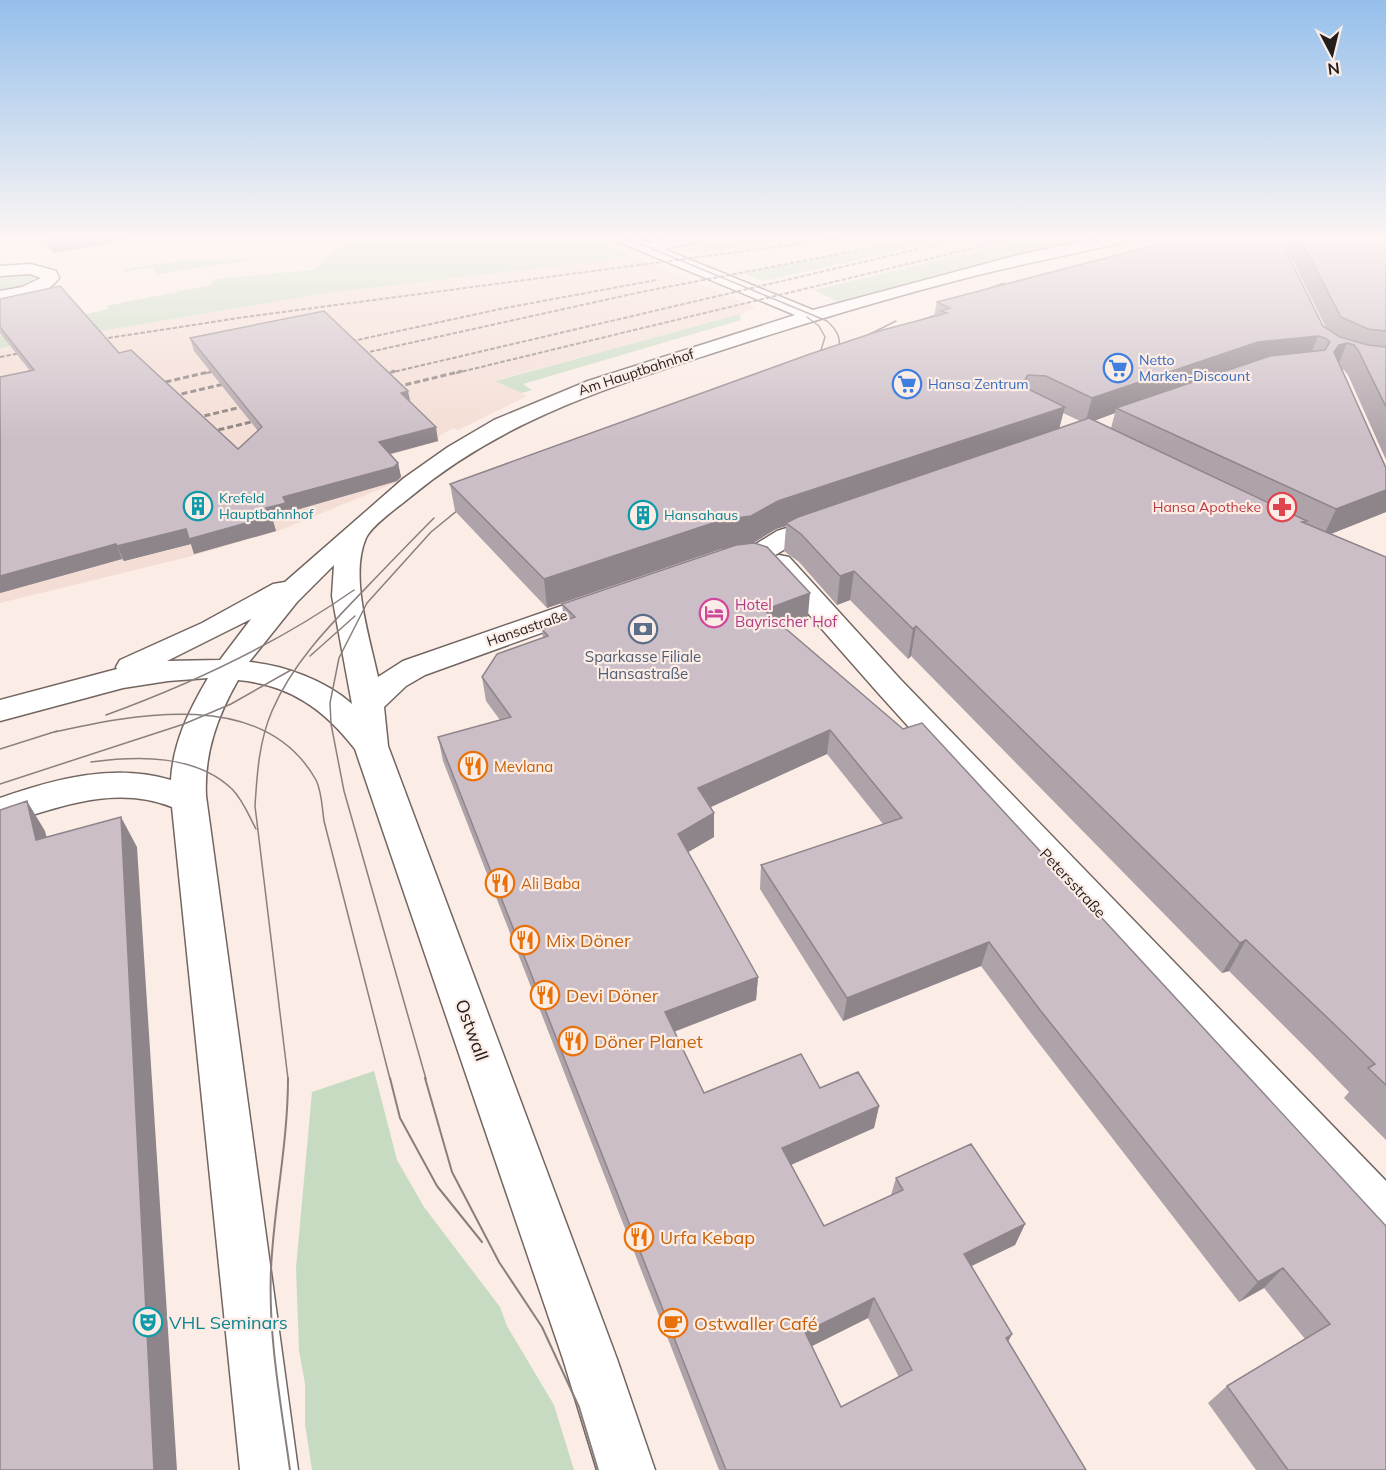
<svg xmlns="http://www.w3.org/2000/svg" width="1386" height="1470" viewBox="0 0 1386 1470" font-family="Mulish,sans-serif">
	<style>
		.built { fill: #f4ddd4 }
		.green { fill: #c6dbc1 }
		.lines { fill: none; stroke-linecap: round; stroke-linejoin: round }
		.minor-casing { stroke: #736661; stroke-width: 3 }
		.minor { fill: #fff; fill-rule: evenodd }
		.tram-far1 { stroke: #897f7c; stroke-width: 1.5 }
		.tram { stroke: #897f7c; stroke-width: 2 }
		.rail-far1 { stroke: #897f7c; stroke-width: 2; stroke-dasharray: 4.5 2; stroke-linecap: butt }
		.rail { stroke: #897f7c; stroke-width: 3; stroke-dasharray: 6 3; stroke-linecap: butt }
		.wall { fill: #afa3aa; fill-rule: evenodd }
		.shaded-wall { fill: #8e858b }
		.building { fill: #cbbec6; stroke: #8e858b; stroke-width: 1.5; fill-rule: evenodd }
		.labels { text-anchor: middle; dominant-baseline: central; stroke-width: 4.5; stroke-linejoin: round; paint-order: stroke }
		.far-shop-label { font-size: 14px; fill: #366cbe; stroke: #fbece6; text-anchor: start }
		.far-street-label { font-size: 14px; fill: #231e1c; stroke: #fbece6 }
		.far-culture-label { font-size: 14px; fill: #0d838f; stroke: #fbece6; text-anchor: start }
		.far-health-label { font-size: 14px; fill: #be3a42; stroke: #fbece6; text-anchor: end }
		.hotel-label { font-size: 15px; fill: #b23c85; stroke: #fbece6; text-anchor: start }
		.service-label { font-size: 15px; fill: #4e5e75; stroke: #fbece6 }
		.food-label { font-size: 15px; fill: #c56008; stroke: #fbece6; text-anchor: start }
		.street-label { font-size: 15px; fill: #231e1c; stroke: #fbece6 }
		.near-food-label { font-size: 18px; fill: #c56008; stroke: #fbece6; text-anchor: start }
		.near-street-label { font-size: 18px; fill: #231e1c; stroke: #fbece6 }
		.near-culture-label { font-size: 18px; fill: #0d838f; stroke: #fbece6; text-anchor: start }
	</style>
	<rect width="100%" height="100%" fill="#fbece6"/>
	<path class="built" d="M630,255l126,52 -16,7 -244,66 31,16 -69,34 -5,-2 -14,8v5l-54,16 20,22 -127,52 -90,26 -188,46v-255l328,-55 283,-33z"/>
	<path class="green" d="M351,237h237l42,18 -19,5 -283,33 -328,55v-14l3,3 82,-18 -3,-4 27,-6 -3,-3 105,-21 3,-6 99,-9z
		M764,237h55l-115,15 -22,-3z
		M938,237h18l-192,44 -18,-7 7,-3z
		M1037,237h59l-131,32 -122,35 -29,-14z
		M192,259l62,1 -97,14 -5,-7 -26,5 -2,-3z
		M22,274l11,2v5l-11,5 -22,4v-14z
		M740,314l1,6 -218,64 9,6 -10,3 -27,-12z
		M374,1071l23,89 27,47 76,100 7,19 47,79 20,65h-262l-7,-46v-40l-6,-34 -3,-82 16,-176z"/>
	<g class="lines">
		<g class="minor-casing">
			<path id="minor" d="M612,237h21l16,6 29,-6h28l-2,3 -40,9 149,61 209,-56 83,-17h29l-2,3c-53,13 -106,23 -158,36 -90,23 -179,50 -267,79 -112,37 -206,67 -298,143 -11,9 -38,28 -43,40 -17,38 4,101 12,139l25,-16 193,-67 10,-2 10,2 4,6 -4,6 -191,69 -19,11 -22,21 4,39 229,613 38,111h-58l-34,-111 -208,-610c-31,-40 -65,-64 -117,-69 -21,37 -34,73 -32,116l92,674h-58l-68,-663c-59,-23 -114,1 -172,18v-27c55,-19 113,-35 171,-18 2,-37 18,-70 37,-102l-40,3 -45,7 -123,33v-21l117,-31 -1,-2 4,-7 82,-37 71,-39 12,-2 119,-104 44,-31 46,-27 94,-39 207,-66 -181,-75zM334,565l-2,31 20,108c-26,-23 -68,-39 -103,-42l48,-60zM251,619l-31,41 -53,1z
				M31,264l25,7 3,7c-13,18 -38,21 -59,23v-10l22,-4 19,-9 -11,-4 -30,2v-10z
				M828,515l9,3 4,5 -4,5 -42,15 -23,14 7,-2 10,2 112,123 485,501v61l-18,-7 -489,-541 -110,-125 -3,-6 2,-3 -42,7 -9,-2 -4,-6 4,-6 34,-6 26,-16z"/>
		</g>
		<use href="#minor" class="minor"/>
		<path class="tram-far1" d="M624,237l203,84c11,10 18,22 6,34
			M970,295l34,-12
			M807,317l12,9 6,11 -4,13 -14,11
			M888,331l63,-21
			M848,345l48,-24
			M310,656l45,-40
			M106,715c88,-32 171,-71 248,-125
			M50,733c85,-19 214,-46 266,47 6,12 6,28 8,41l66,258
			M0,749l57,-18
			M91,762c47,-6 104,-8 141,27 11,11 17,27 24,40
			M0,784l184,-60 47,-20 60,-34
			M288,1079l-33,-273c2,-32 4,-65 17,-95 20,-47 56,-84 91,-120 24,-25 47,-49 71,-73
			M426,1079l-82,-288 -13,-67 -1,-21 9,-45 28,-55 64,-71 38,-31"/>
		<path class="tram" d="M288,1078c0,65 -14,127 -17,191 -3,67 10,135 19,201
			M390,1078l10,40 37,68 45,56
			M425,1078l27,94 47,90 43,65 37,80 19,63"/>
		<path class="rail-far1" d="M89,341l156,-24 606,-80
			M339,344l161,-35 156,-29
			M351,356l290,-64 286,-55
			M0,357l32,-6
			M207,373l20,-5
			M389,373l581,-136
			M456,373l564,-136"/>
		<path class="rail" d="M374,376l21,-5
			M148,386l65,-15
			M388,389l74,-18
			M164,398l73,-17
			M187,420l67,-16
			M201,434l67,-16"/>
	</g>
	<path class="wall" d="M39,237h87l1,3 -74,13z
		M1281,237h105v223l-38,-85 -4,-5 -2,-1 44,143 -55,22 55,23v583l-42,-42 5,-6 -36,-37 -84,-84 -7,2 -311,-317 -3,3 -58,-59 -13,5 -38,-43 -15,-11 2,-25 -10,3 -23,14 55,73 -26,10 604,600v244h-130l-48,-67 19,-17 78,-47 -41,-51 -25,14 -208,-269 -50,-67 -138,55 -83,-132 1,-24 122,-41 -56,-70 -117,53 4,30 -26,15 70,125 -2,23 -82,32 30,61 116,-5 59,18 -5,22 -83,37 33,61 67,-31 5,-17 129,46 -10,21 -44,21 41,68 -4,8 78,128h-367l-276,-709 -5,-24 62,-17 -14,-19 -4,-24 61,-39 -1,-9 22,-8 -2,-17 165,-56 -6,1 -174,59 -92,-97 -5,-27 484,-167 3,-15 386,24 3,2zM1063,413l17,8 -21,7zM1115,413l-4,15 -17,-7zM868,1318l31,59 -58,30 -29,-61z
		M0,299l119,54 119,96 20,-18 -64,-80 -4,-13 221,65 27,38 -48,13 8,9 3,14 -4,4 -108,31 1,5 -17,4 3,10 -82,23 -3,-10 -67,17 -2,-2 -122,34v-216l30,-6 -30,-38z"/>
	<path class="shaded-wall" d="M46,237h80l1,3 -74,13z
		M1318,336l-9,24 -193,48 -1,5 -30,11 7,-26 166,-56z
		M1347,343l-10,25 -3,-16 5,-7z
		M1028,375l-5,26 1,-20z
		M408,391l3,14 -10,-12z
		M1065,407l-7,26 -272,90v3l-10,3 -26,16 -29,4 -174,59 -3,-29z
		M436,427l2,14 -56,15 -3,-14z
		M398,463l3,14 -4,4 -108,31 1,5 -17,4 3,10 -82,23 -3,-10 -67,17 -7,-15 149,-38 17,-11z
		M1386,490v22l-63,25 13,-28z
		M116,544l6,15 -122,34v-17z
		M854,571l-4,29 -13,5 3,-29z
		M810,593l-2,23 -45,17 1,-23z
		M916,626l-5,30 -3,3 5,-30z
		M830,730l-3,24 -129,59v-25z
		M27,801l18,30 10,39 -19,-30z
		M714,813v24l-36,21v-24z
		M121,817l16,30 40,623h-23z
		M1246,940l-17,31 -7,2 18,-30z
		M989,942l-8,24 -138,55 4,-23z
		M758,977l-2,23 -91,35v-23z
		M879,1106l-5,22 -95,42 3,-22z
		M1025,1224l-10,21 -60,29 9,-20z
		M1283,1268l-19,20 -25,14 19,-20z
		M874,1298l-6,20 -66,33 3,-19z
		M1012,1334l-10,19 4,-15z"/>
	<path class="building" d="M1186,237h93l44,89 17,11 28,8 18,2v60l-28,-57 -4,-5 -7,-2 -8,2 -5,7 52,116v22l-50,19 -220,-101 154,-52 55,-6 5,-8 -5,-4 -7,-2 -60,6 -166,56 -46,-22 -18,-1 -4,6 4,8 37,18 -287,94 -27,15 -29,4 -178,59 -94,-95 360,-130 69,-23 68,-18 -6,-2 9,-3 -13,-6z
		M1299,237h87v94l-18,-2 -27,-12z
		M60,286l59,67 12,-3 107,99 24,-22 -72,-89 134,-27 84,80 -7,2 35,34 -57,15 19,21 -4,4 -111,30 3,6 -20,5 5,8 -82,23 -3,-10 -69,17 -1,-2 -116,32v-199l34,-7 -34,-43v-28z
		M1089,418l218,103 -5,1 84,35v528l-18,-17 7,-4 -40,-39 -89,-85 -6,3 -324,-317 -3,3 -59,-58 -14,5 -39,-42 -15,-11 12,-6z
		M754,543l13,4 43,46 -46,17 139,119 19,-6 464,503v244h-98l-61,-84 103,-62 -47,-56 -25,14 -218,-272 -51,-68 -142,56 -86,-133 141,-47 -72,-88 -132,58 16,25 -36,21 80,143 -93,35 39,81 97,-39 19,34 38,-16 21,34 -97,42 42,78 79,-36 -7,-12 75,-34 54,80 -61,30 48,80 -6,4 80,132h-360l-288,-733 73,-20 -29,-40 15,-23 51,-18 -6,-7 33,-12 -13,-13 174,-59zM874,1298l38,72 -71,37 -36,-75z
		M27,801l9,39 85,-23 33,653h-154v-660z"/>
	<linearGradient id="sky" x2="0" y2="1"><stop stop-color="#95bfeb"/><stop offset="0.54" stop-color="#fdf6f4"/><stop offset="1" stop-color="#fdf6f4" stop-opacity="0"/></linearGradient>
	<rect width="1386" height="442" fill="url(#sky)"/>
	<defs>
		<g id="supermarket-ring" transform="scale(1.5)"><circle r="9.5" fill="#fbece6" stroke="#3f7fe0" stroke-width="1.5"/><path d="M-6-5.5h2.5l.6 2H6L4.5 2H-2.5L-4.4-4H-6ZM-1.5 3.2a1.3 1.3 0 1 0 .1 0ZM3 3.2a1.3 1.3 0 1 0 .1 0Z" fill="#3f7fe0"/></g>
		<g id="building-ring" transform="scale(1.5)"><circle r="9.5" fill="#fbece6" stroke="#0f9aa8" stroke-width="1.5"/><path d="M-4-6H4V6H1V3H-1V6H-4ZM-2.5-4.3h1.7v1.8h-1.7ZM.8-4.3h1.7v1.8H.8ZM-2.5-1h1.7V.8h-1.7ZM.8-1h1.7V.8H.8Z" fill="#0f9aa8"/></g>
		<g id="pharmacy-ring" transform="scale(1.5)"><circle r="9.5" fill="#fbece6" stroke="#e0444e" stroke-width="1.5"/><path d="M-2-6h4v4h4v4h-4v4h-4v-4h-4v-4h4Z" fill="#e0444e"/></g>
		<g id="hotel-ring" transform="scale(1.5)"><circle r="9.5" fill="#fbece6" stroke="#d1479c" stroke-width="1.5"/><path d="M-6-4.5h1.5V1H6V5H4.5V3h-9V5H-6ZM-4 0a1.8 1.8 0 1 1 3.6 0ZM.5 0V-2.5h3Q6-2.5 6 0Z" fill="#d1479c"/></g>
		<g id="bank-ring" transform="scale(1.5)"><circle r="9.5" fill="#fbece6" stroke="#5c6f8a" stroke-width="1.5"/><path d="M-6-4H6V4H-6ZM0-2.3a2.3 2.3 0 1 0 0 4.6a2.3 2.3 0 1 0 0-4.6Z" fill="#5c6f8a"/></g>
		<g id="restaurant-ring" transform="scale(1.5)"><circle r="9.5" fill="#fbece6" stroke="#e8710a" stroke-width="1.5"/><path d="M-5-6h1v4h1v-4h1v4h1v-4h1v5L-1.5 .5V6h-2V.5L-5-1ZM5-6V6H3V1.5H1.5Q1.5-4 5-6Z" fill="#e8710a"/></g>
		<g id="theatre-ring" transform="scale(1.5)"><circle r="9.5" fill="#fbece6" stroke="#0f9aa8" stroke-width="1.5"/><path d="M-5-5.5Q0-4 5-5.5V0Q5 5 0 6Q-5 5-5 0ZM-3.3-2.5H-1v1.5H-3.3ZM1-2.5H3.3v1.5H1ZM-2.8 1Q0 5.5 2.8 1Z" fill="#0f9aa8"/></g>
		<g id="cafe-ring" transform="scale(1.5)"><circle r="9.5" fill="#fbece6" stroke="#e8710a" stroke-width="1.5"/><path d="M-5.5-4.5H6V0H3Q3 3.5 0 3.5H-2.5Q-5.5 3.5-5.5 0ZM3-3.2v2h1.7v-2ZM-6 4.5H4V6H-6Z" fill="#e8710a"/></g>
	</defs>
	<g fill-rule="evenodd">
		<use href="#supermarket-ring" x="1118" y="368"/>
		<use href="#supermarket-ring" x="907" y="384"/>
		<use href="#building-ring" x="198" y="506"/>
		<use href="#pharmacy-ring" x="1282" y="507"/>
		<use href="#building-ring" x="643" y="515"/>
		<use href="#hotel-ring" x="714" y="613"/>
		<use href="#bank-ring" x="643" y="629"/>
		<use href="#restaurant-ring" x="473" y="766"/>
		<use href="#restaurant-ring" x="500" y="883"/>
		<use href="#restaurant-ring" x="525" y="940"/>
		<use href="#restaurant-ring" x="545" y="995"/>
		<use href="#restaurant-ring" x="573" y="1041"/>
		<use href="#restaurant-ring" x="639" y="1237"/>
		<use href="#theatre-ring" x="148" y="1322"/>
		<use href="#cafe-ring" x="673" y="1323"/>
	</g>
	<g class="labels">
		<g class="far-shop-label">
			<text x="1139" y="360">Netto<tspan x="1139" dy="16">Marken-Discount</tspan></text>
			<text x="928" y="384">Hansa Zentrum</text>
		</g>
		<g class="far-street-label">
			<text transform="translate(636 372) rotate(-18)">Am Hauptbahnhof</text>
			<text transform="translate(527 628) rotate(-19)">Hansastraße</text>
		</g>
		<g class="far-culture-label">
			<text x="219" y="498">Krefeld<tspan x="219" dy="16">Hauptbahnhof</tspan></text>
			<text x="664" y="515">Hansahaus</text>
		</g>
		<g class="far-health-label">
			<text x="1261" y="507">Hansa Apotheke</text>
		</g>
		<g class="hotel-label">
			<text x="735" y="604">Hotel<tspan x="735" dy="17">Bayrischer Hof</tspan></text>
		</g>
		<g class="service-label">
			<text x="643" y="656">Sparkasse Filiale<tspan x="643" dy="17">Hansastraße</tspan></text>
		</g>
		<g class="food-label">
			<text x="494" y="766">Mevlana</text>
			<text x="521" y="883">Ali Baba</text>
		</g>
		<g class="street-label">
			<text transform="translate(1073 883) rotate(47)">Petersstraße</text>
		</g>
		<g class="near-food-label">
			<text x="546" y="940">Mix Döner</text>
			<text x="566" y="995">Devi Döner</text>
			<text x="594" y="1041">Döner Planet</text>
			<text x="660" y="1237">Urfa Kebap</text>
			<text x="694" y="1323">Ostwaller Café</text>
		</g>
		<g class="near-street-label">
			<text transform="translate(472 1030) rotate(70)">Ostwall</text>
		</g>
		<g class="near-culture-label">
			<text x="169" y="1322">VHL Seminars</text>
		</g>
	</g>
	<g transform="translate(1332 54) rotate(173)" stroke="#fbece6" stroke-width="4.5" paint-order="stroke">
	<path d="M0-4.5L10 22L0 15L-10 22Z" fill="#231e1c"/>
	<text y="-9" font-size="16" font-weight="bold" text-anchor="middle" fill="#231e1c">N</text>
	</g>
</svg>
